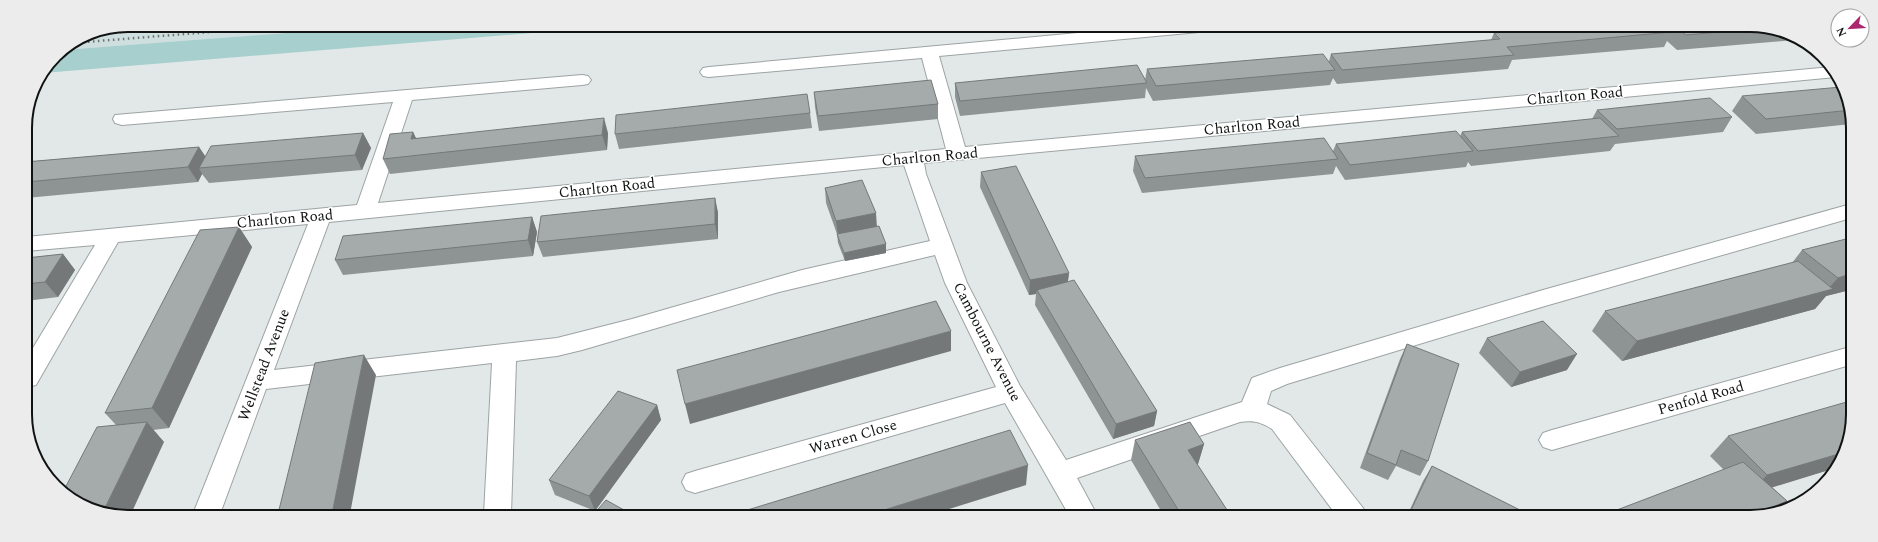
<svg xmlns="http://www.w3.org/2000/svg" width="1878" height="542" viewBox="0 0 1878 542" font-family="Spectral,serif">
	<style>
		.built { fill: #cfdede }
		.green { fill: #a6cfce }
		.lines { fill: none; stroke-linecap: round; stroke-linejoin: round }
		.minor-casing { stroke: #9da3a3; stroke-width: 2 }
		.minor { fill: #fff; fill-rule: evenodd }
		.rail { stroke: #6d7171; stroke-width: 2.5; stroke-dasharray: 1.5 3.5; stroke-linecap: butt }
		.wall { fill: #8e9393 }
		.shaded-wall { fill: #747878 }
		.building { fill: #a5abab; stroke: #747878 }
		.labels { text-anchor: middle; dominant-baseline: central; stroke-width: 3; stroke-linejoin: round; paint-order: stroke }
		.street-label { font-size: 15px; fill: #111313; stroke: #fff }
		.rim { fill: none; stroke: #111313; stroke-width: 2 }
	</style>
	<rect width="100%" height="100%" fill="#e2e8e8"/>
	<path class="built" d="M143,25l234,1 -314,24 26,-17 29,-6z"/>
	<path class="green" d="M377,26h240l-574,47 12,-18 8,-5z"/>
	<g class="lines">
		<g class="minor-casing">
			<path id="minor" d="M1142,27h65l-2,4 -6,1 -260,24 26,91 866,-80 5,10 -912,86 2,11 41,109 53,103 46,74 176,-58 10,-24 28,-10 263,-78 308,-86v14l-306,88 -258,78 -16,7 -4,13 23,11 73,93 4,8h-30l-65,-87c-11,-7 -19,-9 -32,-7l-163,56 20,37h-28l-64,-112 -310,90 -9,-3 -4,-8 4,-8 9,-3 301,-84 -51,-104 -10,-28 -156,37 -197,58 -25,6 -41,5 -5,153h-27l8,-151 -226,26 -46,125h-27l115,-290 -190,18 -82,143 -9,2v-29l68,-113 -69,6v-14l331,-32 36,-103 -271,23 -7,-2 -2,-4 2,-4 467,-40 6,1 3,4 -3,4 -6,1 -170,15 -34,103 568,-54 -24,-91 -213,19 -6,-1 -3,-4 3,-4 6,-1zM904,165l26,76 -128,29 -170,49 -75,19 -283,32 55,-148z
				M1850,347v18l-298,85 -9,-3 -4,-7 4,-7 9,-3z"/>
		</g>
		<use href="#minor" class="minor"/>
		<path class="rail" d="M85,35l126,-10
			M73,43l225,-18"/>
	</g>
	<path class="wall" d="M1552,28h225l18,12 -118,10 -10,-9 -3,6 -152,13 -4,9 -171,15 -4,-6 -3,7 -177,16 -7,-13 -1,10 -185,18 -5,-19v-14l190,-3 2,-11 182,-8 2,-7 160,-14 3,-7z
		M814,92l124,12v15l-119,12 -4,-24z
		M1742,96l109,12v16l-95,10 -24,-23z
		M1597,110l135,7 -9,15 -108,12 -5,7 -139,15 -3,-4 -2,5 -121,13 -9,-14 -3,8 -191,19 -9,-22 2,-15 198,-5 3,-7 124,-8 2,-4 130,-13z
		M810,113l2,15 -193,21 -4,-15z
		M413,132l3,6 192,-5 -1,17 -217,24 -7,-15z
		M363,133l8,15 -9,22 -153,13 -7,-9 -4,8 -172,16 -1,-36 174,-15 6,9z
		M981,172l88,101 -1,8 89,130 -3,15 -41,13 -78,-134 1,-11 -7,1 -49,-108z
		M825,188l51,38 10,27 -41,8 -7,-18 -1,-9 -11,-31z
		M715,198l3,15v26l-175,18 -6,-15z
		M532,217l5,15 -4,24 -190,19 -8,-15z
		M239,227l13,20 -83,181 -16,2 11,12 -48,-17 -11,-12z
		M1850,238v52l-24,6 -11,13 -193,52 -30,-30 13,-20 187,-48 10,-13z
		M63,254l12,16 -17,27 -32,4v-43z
		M1487,338l80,32 -56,17 -32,-34z
		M1407,344l21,117 -8,15 -24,-10 -8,14 -28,-12 40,-109z
		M657,405l4,15 -66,91 -40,-16 -6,-15z
		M1728,436l122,5 -18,28 -60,18 15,14 -12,12 -18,4 -34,-48 -13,-13z
		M1135,440l69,4 -6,20h-1l34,52h-67l-33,-56z
		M1432,466l100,50h-125l16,-35z"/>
	<path class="shaded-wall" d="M604,118l4,15 -1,17 -5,-15z
		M413,132l7,15 -9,-8z
		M363,133l8,15 -9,22 -7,-15z
		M199,147l10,15 -10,6 3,6 -4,8 -10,-15z
		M715,198l3,15v26l-3,-15z
		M876,213l1,15 -39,8 -2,-15z
		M532,217l5,15 -4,24 -5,-16z
		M239,227l13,20 -83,181 -17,-20z
		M886,244v9l-41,8 -1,-8z
		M63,254l12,16 -17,27 -13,-15z
		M1069,273l-2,15 -30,2 -1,4 -7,1 1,-15z
		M1850,274v16l-24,6 -11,13 -193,52 15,-20 190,-51 11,-12z
		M951,331v20l-261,73 -5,-20z
		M1577,354l-10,16 -56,17 9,-15z
		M364,355l12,20 -26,139h-18z
		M657,405l4,15 -66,91 -6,-15z
		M1157,411l-3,15 -41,13 3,-15z
		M147,422l17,20 -33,72h-29z
		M1204,444l-6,20 -16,5 6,-19z
		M1842,453l-10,16 -84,26 19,-20z
		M1028,465l-2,20 -96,30h-62z
		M1787,501l-12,12 -18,4h-9z"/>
	<path class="building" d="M1552,28h115l5,4 -165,15 7,8 -172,15 -11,-16 169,-15 -6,-6z
		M1677,28h89l-80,7z
		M1323,54l12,16 -179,16 -9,-17z
		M1137,65l10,18 -187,18 -5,-18z
		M931,80l7,24 -120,12 -4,-24z
		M1841,87l10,21v2l-85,9 -24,-23z
		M807,94l3,19 -195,21 1,-19z
		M1710,98l22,19 -115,12 -20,-19z
		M604,118l-2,17 -219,24 7,-25 23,-2 -2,7z
		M1600,118l19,18 -141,15 -16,-19z
		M1456,131l17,20 -123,14 -14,-21z
		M363,133l-8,22 -156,13 12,-22z
		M1324,138l14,21 -193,19 -10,-22z
		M199,147l-11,20 -162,15 -1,-20z
		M1016,166l53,107 -39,7 -49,-108z
		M862,180l14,33 -40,8 -11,-33z
		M715,198v26l-178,18 4,-26z
		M532,217l-4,23 -193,20 8,-24z
		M879,226l7,18 -42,9 -7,-19z
		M239,227l-87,181 -47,5 95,-183z
		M1850,238v36l-12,4 -36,-28z
		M63,254l-18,28 -19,2v-26z
		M1798,261l35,28 -196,52 -32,-30z
		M1074,280l83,131 -41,13 -79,-134z
		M936,301l15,30 -266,73 -8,-34z
		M1543,321l34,33 -57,18 -33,-34z
		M1407,344l52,20 -31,97 -27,-11 -5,15 -29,-12z
		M364,355l-32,159h-54l37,-151z
		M618,391l39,14 -68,91 -40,-16z
		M1850,401v40l-8,12 -75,22 -39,-39z
		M147,422l-45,92 -38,-24 33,-63z
		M1190,422l14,22 -16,6 43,66h-49l-47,-76z
		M1010,430l18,35 -160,50h-137z
		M1743,462l44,39 -39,16 -147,-1z
		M1432,466l100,50h-108l-13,-6z
		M606,500l27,15h-40z"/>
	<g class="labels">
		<g class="street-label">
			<text transform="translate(1575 96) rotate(-5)">Charlton Road</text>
			<text transform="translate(1252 126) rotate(-5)">Charlton Road</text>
			<text transform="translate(930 157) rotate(-5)">Charlton Road</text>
			<text transform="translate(607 188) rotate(-6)">Charlton Road</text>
			<text transform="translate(285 219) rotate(-5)">Charlton Road</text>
			<text transform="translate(987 342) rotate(63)">Cambourne Avenue</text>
			<text transform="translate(264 365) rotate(-69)">Wellstead Avenue</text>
			<text transform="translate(1701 398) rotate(-16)">Penfold Road</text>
			<text transform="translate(853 437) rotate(-16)">Warren Close</text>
		</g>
	</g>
	<path d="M0 0H1878V542H0ZM128 32H1750A96 96 0 0 1 1846 128V414A96 96 0 0 1 1750 510H128A96 96 0 0 1 32 414V128A96 96 0 0 1 128 32Z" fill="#ececec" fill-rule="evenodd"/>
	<path class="rim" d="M128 32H1750A96 96 0 0 1 1846 128V414A96 96 0 0 1 1750 510H128A96 96 0 0 1 32 414V128A96 96 0 0 1 128 32Z"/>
	<g transform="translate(1850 28) rotate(245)"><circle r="19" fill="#ffffff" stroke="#a0a1a1"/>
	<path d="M0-3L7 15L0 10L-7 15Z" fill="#ac276f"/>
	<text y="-6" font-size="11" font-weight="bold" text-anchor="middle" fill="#111313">N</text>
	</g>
</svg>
